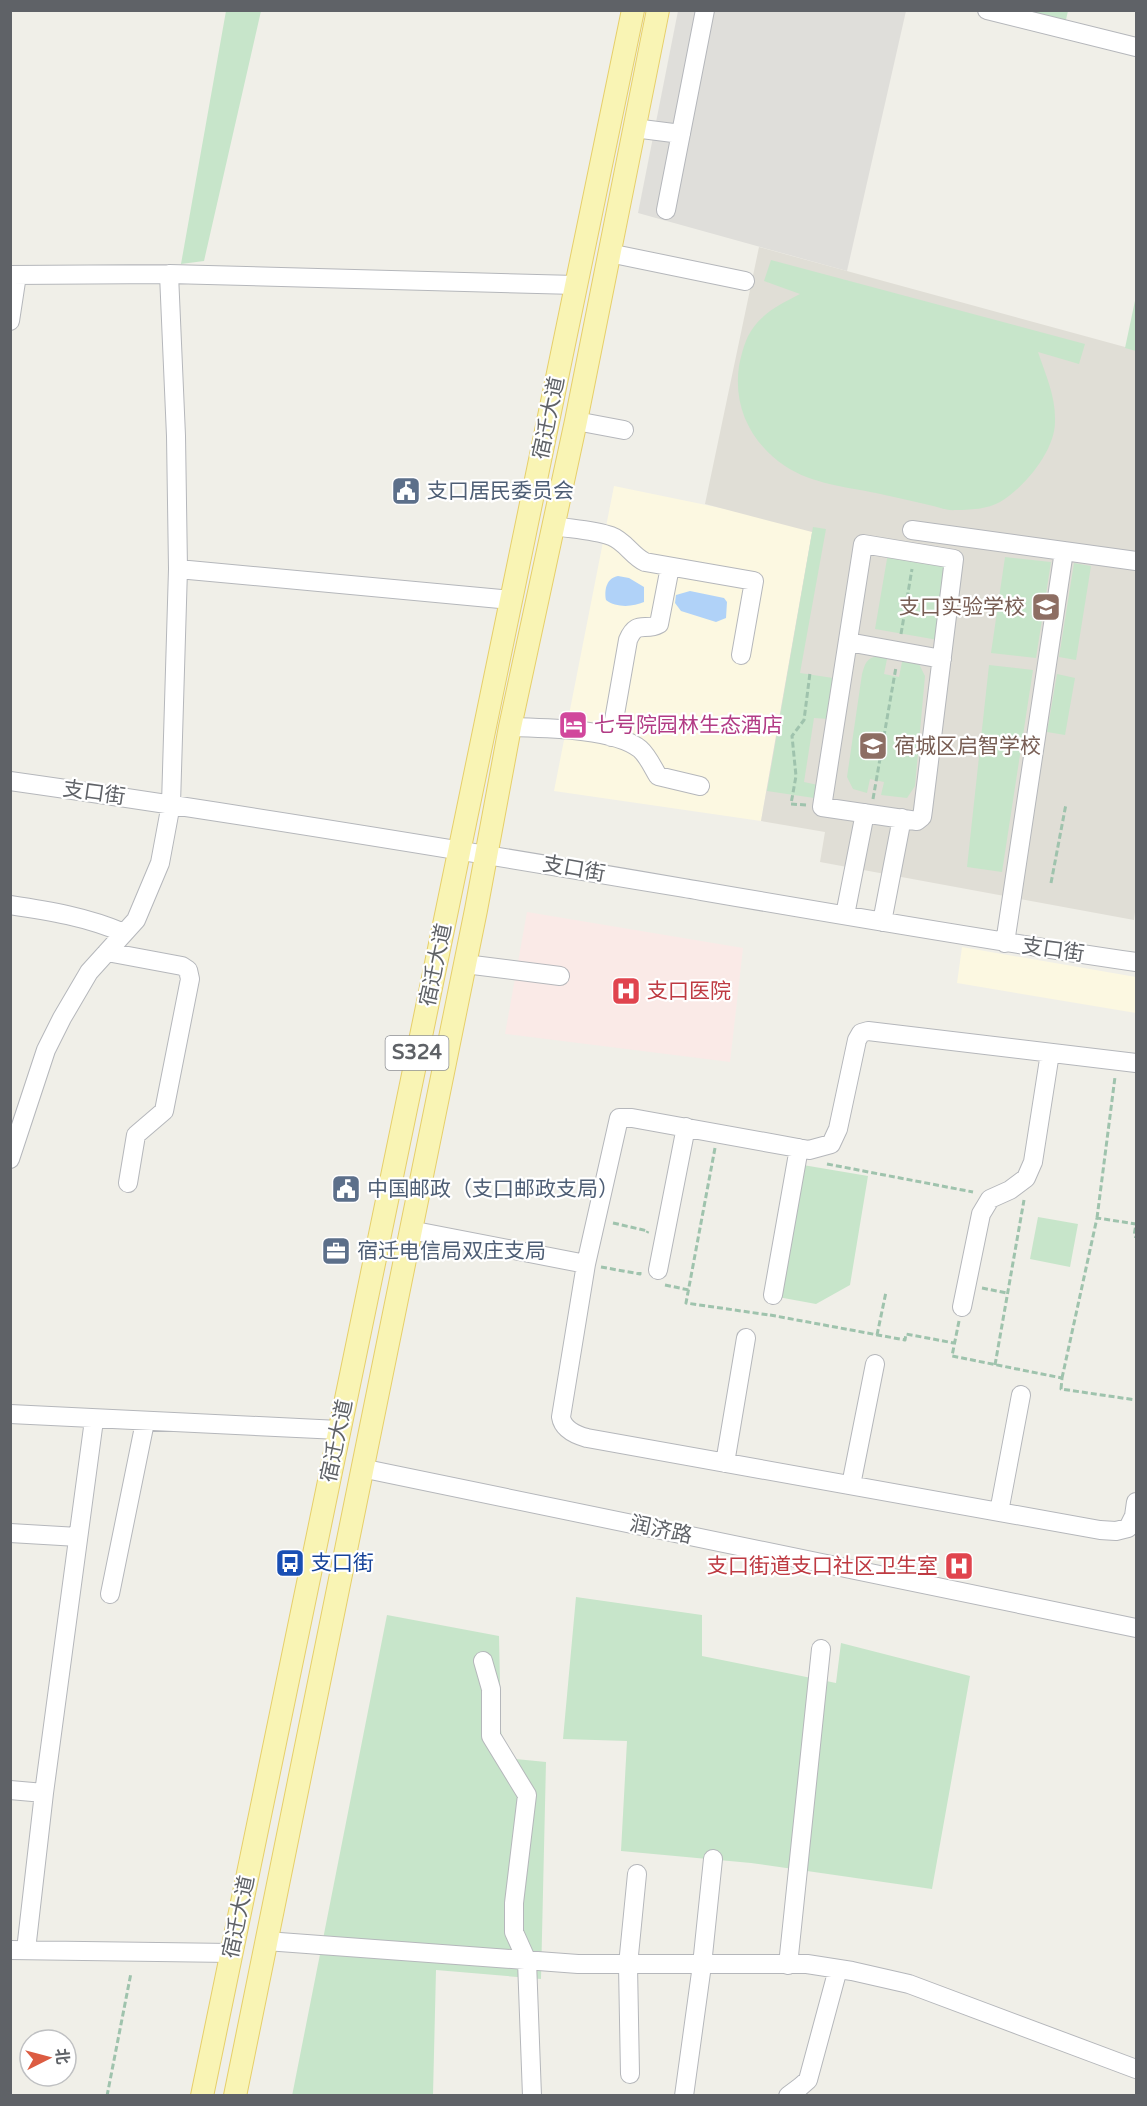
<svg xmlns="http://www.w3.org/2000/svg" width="1147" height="2106" viewBox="0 0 1147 2106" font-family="'Varela Round','Noto Sans SC',sans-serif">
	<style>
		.commercial { fill: #fcf8e1 }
		.industrial { fill: #dfdeda }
		.education { fill: #e0ded6 }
		.medical { fill: #faeae7 }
		.green { fill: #c7e5ca }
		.water { fill: #b0d2f8 }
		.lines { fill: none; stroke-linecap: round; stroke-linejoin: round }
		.minor-casing { stroke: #b5b7bb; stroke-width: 20 }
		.major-casing { stroke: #e6cf6a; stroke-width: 24 }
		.path { stroke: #9fc3ad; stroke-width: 3; stroke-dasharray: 6 3; stroke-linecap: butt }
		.minor { stroke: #fff; stroke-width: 18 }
		.major { stroke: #f9f4b4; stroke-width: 22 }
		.labels { text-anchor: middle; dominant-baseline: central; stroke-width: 4.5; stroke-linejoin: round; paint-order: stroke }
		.shield { fill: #fff; stroke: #8f9195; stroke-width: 1.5 }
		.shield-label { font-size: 20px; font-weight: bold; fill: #5f6267 }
		.street-label { font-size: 21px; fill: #5f6267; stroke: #fff }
		.service-label { font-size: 21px; fill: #4e5e75; stroke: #fff; text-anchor: start }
		.education-label { font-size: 21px; fill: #785e54; stroke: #fff; text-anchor: end }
		.hotel-label { font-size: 21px; fill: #b23c85; stroke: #fff; text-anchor: start }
		.health-label { font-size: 21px; fill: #be3a42; stroke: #fff; text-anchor: start }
		.transit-label { font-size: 21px; fill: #164399; stroke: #fff; text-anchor: start }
	</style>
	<rect width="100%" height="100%" fill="#f0efe8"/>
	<path class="commercial" d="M614,486l199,41 -52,294 -207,-30z
		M962,947l174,30v36l-179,-30z"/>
	<path class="industrial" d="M678,11h228l-59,260 -209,-58z"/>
	<path class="education" d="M759,247l377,103v554l-2,16 -314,-58 5,-30 -64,-11 51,-289 -107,-28z"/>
	<path class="medical" d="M527,912l216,36 -13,114 -225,-28z"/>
	<path class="green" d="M226,11h35l-57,250 -23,3z
		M1009,11h59l-3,13z
		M771,260l314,84 -6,20 -41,-12c8,24 18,45 17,70 0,29 -31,66 -55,80 -12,7 -30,8 -44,8 -9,1 -18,-3 -27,-5 -17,-4 -35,-8 -53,-12 -30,-6 -64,-9 -91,-27 -34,-23 -52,-59 -46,-100 3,-14 6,-27 14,-38 12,-17 30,-25 47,-34l-36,-13z
		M1136,296v55l-11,-3z
		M813,527l13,2 -26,144 33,5 -5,41 -14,-1 -10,64 14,3 -4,13 -47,-7z
		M888,553l63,11 -13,76 -63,-11z
		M1005,557l46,5 -15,96 -45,-5z
		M1074,563l17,3 -15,94 -17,-3z
		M878,656l9,3 -3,15 15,3 3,-15 10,-1 7,3 6,12 -10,110 -8,12 -26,-3 3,-13 -14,-3 -3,14 -14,-4 -6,-12 15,-103c3,-10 4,-16 16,-18z
		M989,665l44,5 -31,202 -35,-5z
		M1057,674l18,4 -10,57 -18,-3z
		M803,1165l65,11 -18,109 -34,19 -38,-7z
		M1038,1217l40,7 -8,43 -40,-8z
		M576,1597l126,18v41l134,27 5,-40 129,33 -38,213 -181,-26 -130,-12 6,-110 -64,-2z
		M387,1615l112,21 2,94 4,28 41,4 -5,217 -105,-9 -3,125 -141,1z"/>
	<path class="water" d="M618,576l11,2 15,9v15c-11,5 -28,6 -38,-2 -2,-11 1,-22 12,-24z
		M690,591l34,7 3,4 -1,16 -10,4 -35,-11 -6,-8 1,-8z"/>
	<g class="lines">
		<g class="minor-casing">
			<path id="minor" d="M987,10l149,37
				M634,128l47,6
				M666,210l39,-200
				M609,253l136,28
				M10,275l159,-1 407,11
				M10,321l7,-46
				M576,421l48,9
				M554,526c18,3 40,4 57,10 14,5 21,20 34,26l109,19 -13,74
				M912,530l224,31
				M863,544l91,15 -31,251 -1,7 -5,4 -95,-14z
				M178,569l333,31
				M848,642l94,17
				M510,727c33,1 104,1 130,22 8,7 13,19 18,27l42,10
				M611,737l17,-97c9,-21 17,-8 31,-16l11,-57
				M10,781c226,32 450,69 674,107 151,26 301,52 452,74
				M10,905c40,6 77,12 114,28
				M845,915l20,-102
				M882,922l20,-104
				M1005,943l59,-392
				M107,952l75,14 6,4 2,9 -26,132 -28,24 -8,48
				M465,964l95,12
				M1136,1063l-268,-32 -7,2 -4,7 -19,89 -7,15 -22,6 -177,-32h-13l-33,146 -25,153c2,13 15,18 26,21l513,92 16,1 12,-3 6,-12 2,-14
				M10,1159l36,-109 16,-32 27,-46 47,-52 24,-57 11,-59 7,-235 -2,-133 -7,-162
				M410,1230l176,34
				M658,1270l28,-143
				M773,1295l26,-147
				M962,1307l19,-93 9,-15 20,-9 16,-12 7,-16 17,-109
				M10,1414l329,16
				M725,1463l21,-125
				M361,1468l775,160
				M851,1485l24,-121
				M999,1512l22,-117
				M10,1533l68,4
				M110,1594l35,-172
				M483,1661l8,28v47l36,59 -13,108v29l13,29 5,135
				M10,1790l34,3 -18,157
				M44,1793l50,-373
				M266,1941l312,23h229l45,7 57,13 227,85
				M10,1950l221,3
				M788,1965l33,-316
				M630,2074l-2,-109 9,-91
				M684,2096l18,-131 11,-106
				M788,2096l12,-9 8,-7 30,-111"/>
		</g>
		<g class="major-casing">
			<path id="major" d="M202,2096l431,-2086
				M235,2096l241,-1186 34,-183 66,-306 82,-411"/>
		</g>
		<path class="path" d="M901,634l11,-65
			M873,799l23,-132
			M806,805l-15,-1 5,-28 -4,-40 12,-16 6,-47
			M1051,883l15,-79
			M715,1148l-29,155 83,12
			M827,1164l146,28
			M1097,1218l18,-141
			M613,1223l35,8 -1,2
			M601,1267l39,7v-2
			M665,1285l24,5
			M982,1288l25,5
			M770,1315l135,25 1,-6 48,9
			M959,1321l-7,35 110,22 -1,11 75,11
			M877,1335l9,-43
			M995,1365l29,-165
			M1062,1378l35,-160 39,6 -2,12 2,1
			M107,2096l24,-123"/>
		<use href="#minor" class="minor"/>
		<use href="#major" class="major"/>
	</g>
	<defs>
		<g id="civic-square" transform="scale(1.5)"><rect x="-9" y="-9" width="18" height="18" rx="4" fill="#5c6f8a" stroke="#fff"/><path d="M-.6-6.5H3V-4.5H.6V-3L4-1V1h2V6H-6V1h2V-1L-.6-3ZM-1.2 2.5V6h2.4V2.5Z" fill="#fff"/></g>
		<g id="school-square" transform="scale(1.5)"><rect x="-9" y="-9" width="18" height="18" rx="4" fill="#8d6e63" stroke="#fff"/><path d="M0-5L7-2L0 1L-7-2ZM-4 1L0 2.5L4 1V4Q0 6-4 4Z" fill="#fff"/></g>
		<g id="hotel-square" transform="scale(1.5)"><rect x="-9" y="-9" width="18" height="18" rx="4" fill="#d1479c" stroke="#fff"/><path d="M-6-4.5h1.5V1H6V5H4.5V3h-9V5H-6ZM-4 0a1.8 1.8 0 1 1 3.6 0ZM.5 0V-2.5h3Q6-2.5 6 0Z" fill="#fff"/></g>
		<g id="hospital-square" transform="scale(1.5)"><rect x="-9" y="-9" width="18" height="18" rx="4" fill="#e0444e" stroke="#fff"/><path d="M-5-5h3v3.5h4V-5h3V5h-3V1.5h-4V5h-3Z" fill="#fff"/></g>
		<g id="office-square" transform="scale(1.5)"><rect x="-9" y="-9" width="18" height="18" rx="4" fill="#5c6f8a" stroke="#fff"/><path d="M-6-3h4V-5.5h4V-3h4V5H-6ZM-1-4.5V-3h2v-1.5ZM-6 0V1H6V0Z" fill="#fff"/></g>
		<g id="bus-square" transform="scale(1.5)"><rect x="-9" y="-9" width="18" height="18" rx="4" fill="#1a4fb4" stroke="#fff"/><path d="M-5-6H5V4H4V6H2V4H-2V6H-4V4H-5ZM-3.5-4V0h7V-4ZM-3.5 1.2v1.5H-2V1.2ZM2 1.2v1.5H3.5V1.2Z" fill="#fff"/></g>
	</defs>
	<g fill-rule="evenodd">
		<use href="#civic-square" x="406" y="491"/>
		<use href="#school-square" x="1046" y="607"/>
		<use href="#hotel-square" x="573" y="725"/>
		<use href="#school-square" x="873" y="746"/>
		<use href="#hospital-square" x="626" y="991"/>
		<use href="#civic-square" x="346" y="1189"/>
		<use href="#office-square" x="336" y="1251"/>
		<use href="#bus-square" x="290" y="1563"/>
		<use href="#hospital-square" x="959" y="1566"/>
	</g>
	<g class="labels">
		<rect class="shield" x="385.5" y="1036" width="63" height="34" rx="4.5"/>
		<g class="shield-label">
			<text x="417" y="1053">S324</text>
		</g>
		<g class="street-label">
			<text transform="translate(549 418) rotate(-78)">宿迁大道</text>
			<text transform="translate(94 793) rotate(8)">支口街</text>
			<text transform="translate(574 869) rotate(10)">支口街</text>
			<text transform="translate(1053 950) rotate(8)">支口街</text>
			<text transform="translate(436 965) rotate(-78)">宿迁大道</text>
			<text transform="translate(337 1441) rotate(-78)">宿迁大道</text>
			<text transform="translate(661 1530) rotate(12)">润济路</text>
			<text transform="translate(239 1917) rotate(-78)">宿迁大道</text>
		</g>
		<g class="service-label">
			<text x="427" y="491">支口居民委员会</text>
			<text x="367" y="1189">中国邮政（支口邮政支局）</text>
			<text x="357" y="1251">宿迁电信局双庄支局</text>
		</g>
		<g class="education-label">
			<text x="1025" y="607">支口实验学校</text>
			<text x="894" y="746" text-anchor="start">宿城区启智学校</text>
		</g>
		<g class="hotel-label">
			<text x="594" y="725">七号院园林生态酒店</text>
		</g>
		<g class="health-label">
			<text x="647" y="991">支口医院</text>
			<text x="938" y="1566" text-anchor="end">支口街道支口社区卫生室</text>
		</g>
		<g class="transit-label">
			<text x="311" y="1563">支口街</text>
		</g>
	</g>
	<rect width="1147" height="2106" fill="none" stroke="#5f6267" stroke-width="24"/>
	<g transform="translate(48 2058) rotate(84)"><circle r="28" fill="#ffffff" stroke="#bfc0c2" stroke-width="1.5"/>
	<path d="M0-4.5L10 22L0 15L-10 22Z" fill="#dc5c42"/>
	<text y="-9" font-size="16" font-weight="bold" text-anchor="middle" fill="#5f6267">北</text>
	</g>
</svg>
